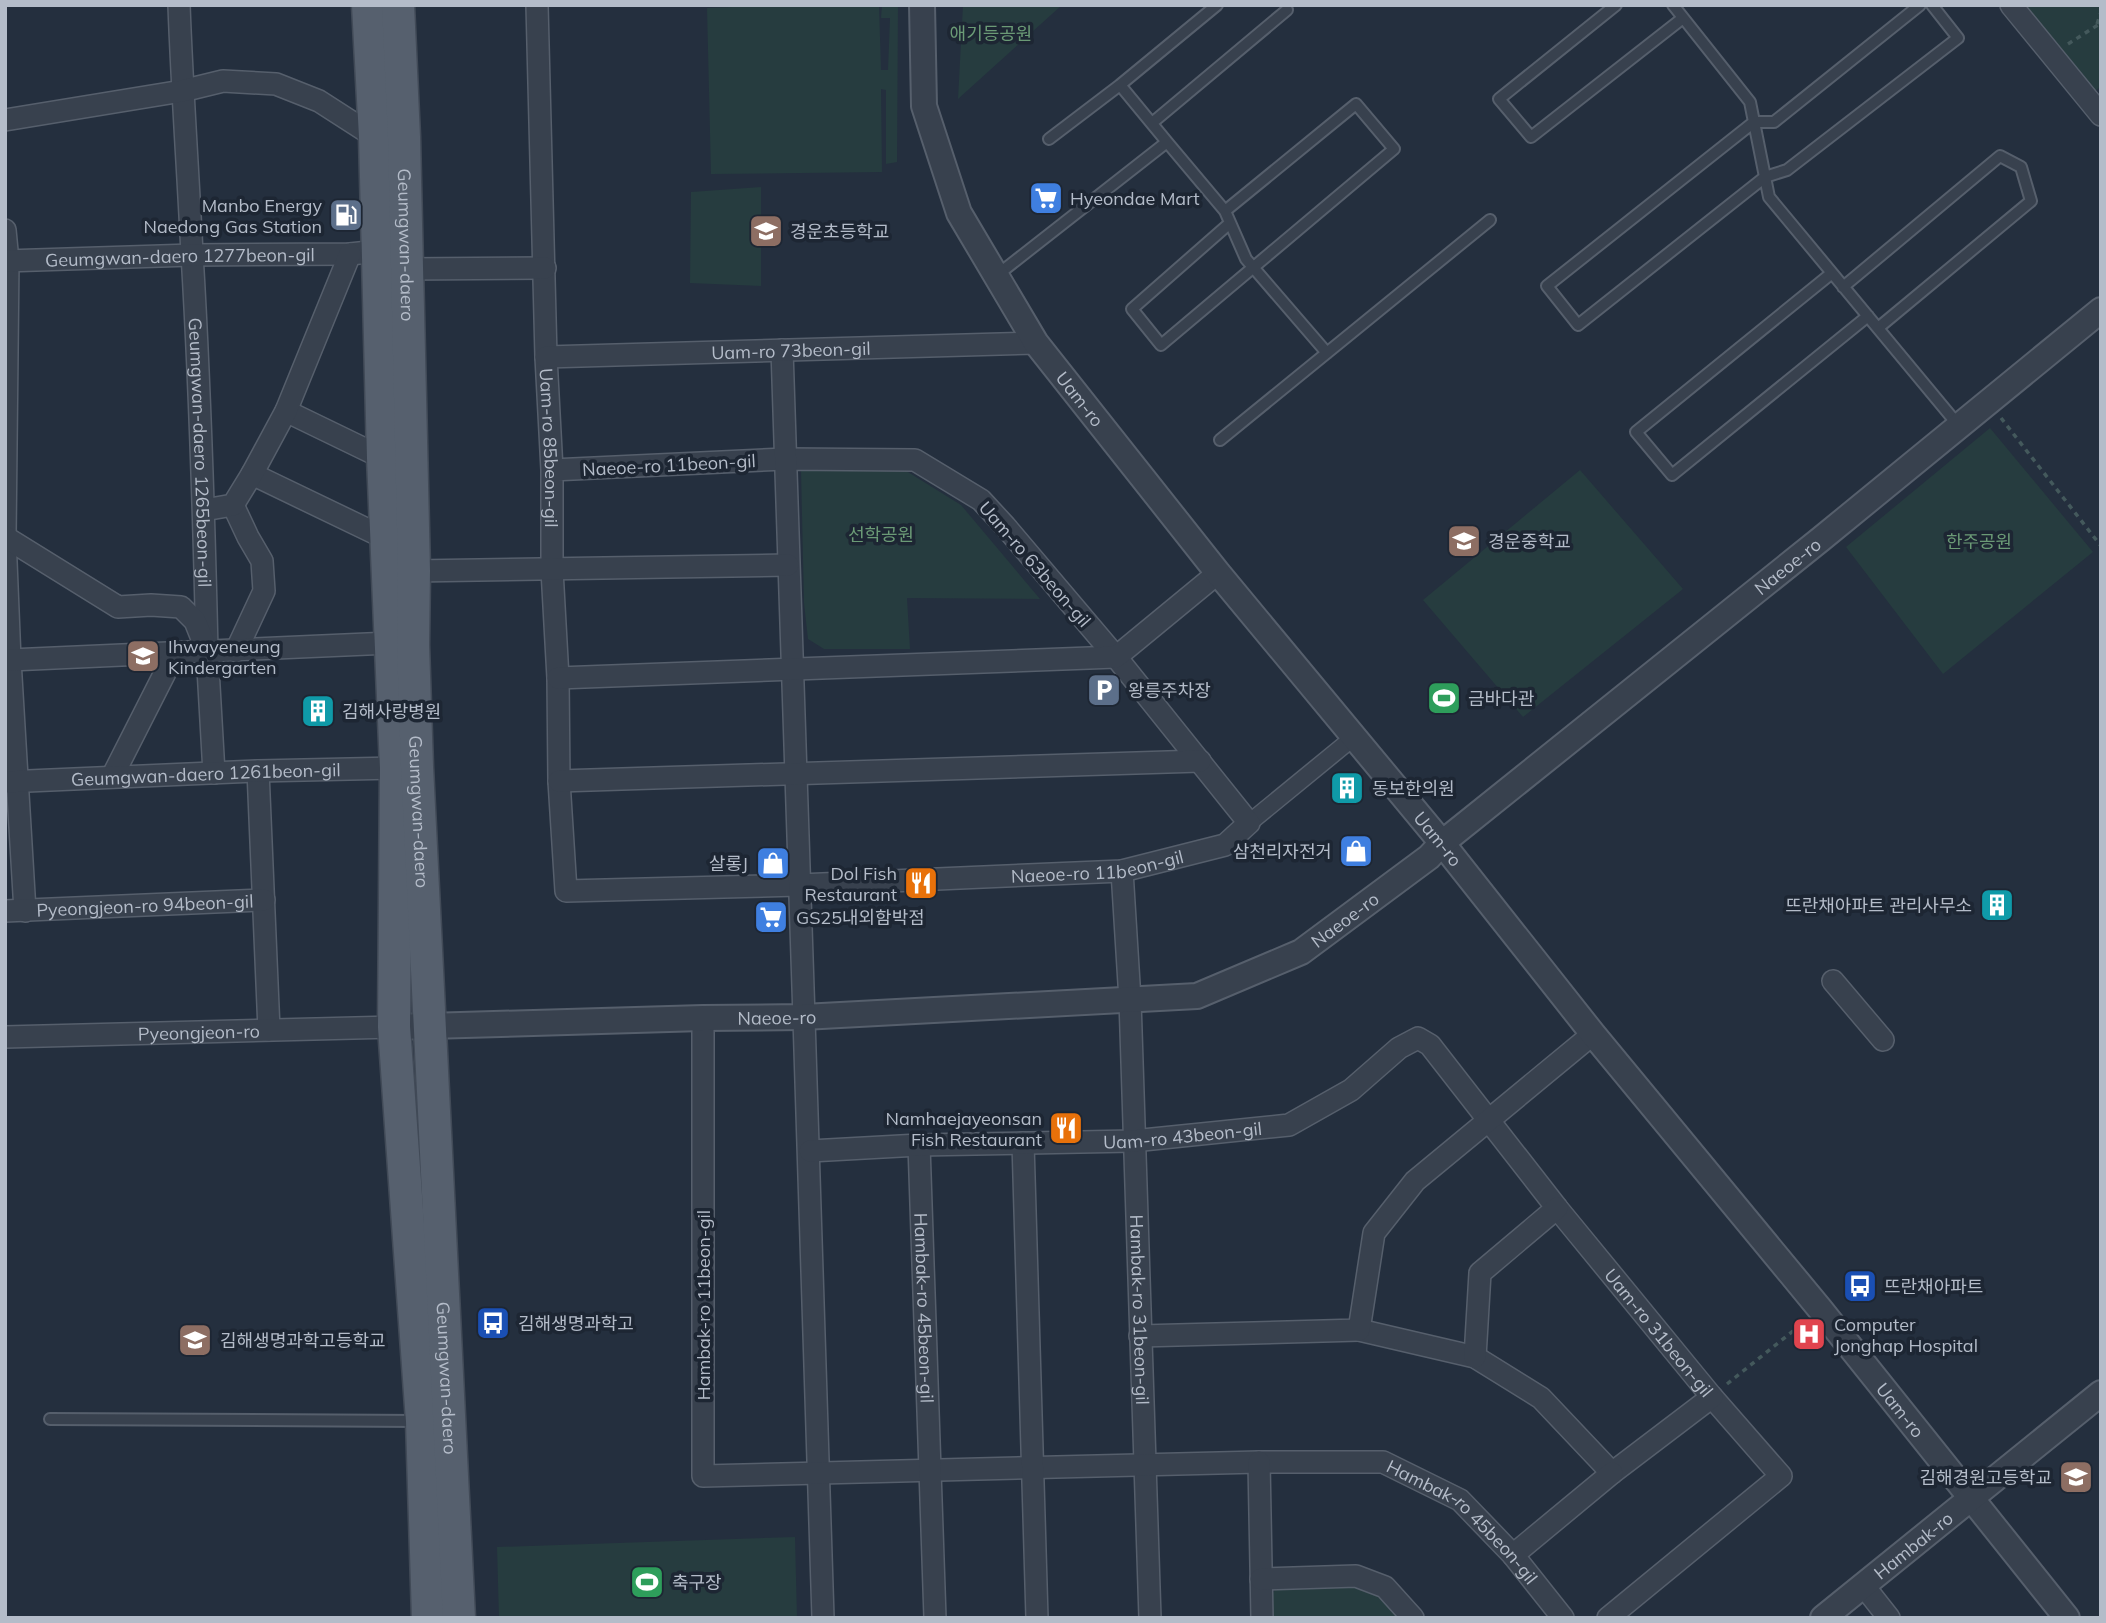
<svg xmlns="http://www.w3.org/2000/svg" width="2106" height="1623" viewBox="0 0 2106 1623" font-family="Mulish,'Noto Sans KR',sans-serif">
	<style>
		.green { fill: #263c3f }
		.lines { fill: none; stroke-linecap: round; stroke-linejoin: round }
		.service-casing { stroke: #565f6c; stroke-width: 14 }
		.pedestrian-casing { stroke: #565f6c; stroke-width: 19 }
		.minor-casing { stroke: #565f6c; stroke-width: 24 }
		.tertiary-casing { stroke: #565f6c; stroke-width: 28 }
		.primary-casing { stroke: #414a57; stroke-width: 35 }
		.path { stroke: #44595c; stroke-width: 3.5; stroke-dasharray: 5 5; stroke-linecap: butt }
		.service { stroke: #38414e; stroke-width: 10 }
		.pedestrian { stroke: #38414e; stroke-width: 16 }
		.minor { stroke: #38414e; stroke-width: 21 }
		.tertiary { stroke: #38414e; stroke-width: 24 }
		.primary { stroke: #56606e; stroke-width: 32 }
		.labels { text-anchor: middle; dominant-baseline: central; stroke-width: 7; stroke-linejoin: round; paint-order: stroke }
		.park-label { font-size: 18px; fill: #6b9a76; stroke: #1d2633 }
		.poi-label { font-size: 18px; fill: #b4bcc9; stroke: #1d2633; text-anchor: start }
		.street-label { font-size: 18px; fill: #b4bcc9; stroke: #1d2633 }
	</style>
	<rect width="100%" height="100%" fill="#242f3e"/>
	<path class="green" d="M780,5h99l2,65h7l2,-52h-9l1,-13h16l-1,157 -11,2v-74l-5,-1 1,83 -171,2 -4,-166z
		M963,5h99l-104,94z
		M2014,5h87v81l-14,13z
		M761,187v99l-71,-3 1,-91z
		M1990,428l103,124 -150,122 -97,-127z
		M903,469l58,36 79,94 -133,-1 3,51h-86l-16,-10 -4,-36 -3,-132z
		M1580,470l103,119 -160,128 -100,-117z
		M795,1537l2,81h-298l-2,-71z
		M1279,1584l83,4 23,13 16,17h-132v-19z"/>
	<g class="lines">
		<g class="service-casing">
			<path id="service" d="M1616,5l-117,94 32,38 152,-119
				M1673,5l77,97 19,95 190,229
				M1920,5l-146,117h-20l-207,164 31,39 187,-148 22,-7 171,-132 -26,-33
				M1152,123l135,-113
				M1049,139l71,-54
				M1167,142l58,69 21,48 81,94
				M1225,211l131,-107 38,45 -233,196 -29,-36 98,-86
				M1832,273l-196,159 36,43 196,-159
				M996,276l171,-134 -47,-57 97,-80
				M1843,287l157,-131 21,11 10,34 -153,127
				M1220,440l270,-220
				M50,1419l369,2"/>
		</g>
		<g class="pedestrian-casing">
			<path id="pedestrian" d="M1249,823l105,-86"/>
		</g>
		<g class="minor-casing">
			<g id="minor">
				<path id="s1" d="M179,5c3,83 9,166 13,249 8,132 12,265 15,397"/>
				<path id="s2" d="M537,5l9,352 6,113v100l6,108 1,103 7,110 233,-6 323,-14 103,-26 24,-22 -133,-166 -111,-131 -24,-26 -66,-40 -130,-1 -233,11"/>
				<path d="M2011,5l90,110"/>
				<path d="M5,120l177,-29 41,-10 53,3 43,17 56,36"/>
				<path d="M5,230l3,31 -3,276 5,123 15,251"/>
				<path id="s3" d="M5,261l187,-6 158,-1 28,-3"/>
				<path d="M406,269l139,-1"/>
				<path d="M782,350c13,423 29,845 41,1268"/>
				<path id="s4" d="M546,357l490,-14"/>
				<path d="M286,411l97,47"/>
				<path d="M252,474l135,65"/>
				<path d="M233,505l15,32 14,24 2,30 -28,60"/>
				<path d="M204,510l29,-5 19,-31 34,-63 64,-157"/>
				<path d="M5,537l113,70 33,-2 30,2 14,14 12,30 7,122"/>
				<path d="M414,571l374,-6"/>
				<path d="M10,660l380,-17"/>
				<path d="M558,678l558,-21 102,-84"/>
				<path d="M258,771l11,259"/>
				<path d="M112,777l63,-124"/>
				<path d="M559,781l641,-20"/>
				<path id="s5" d="M5,782l253,-11 138,-3"/>
				<path id="s6" d="M1122,871l8,129 20,618"/>
				<path id="s7" d="M5,911l259,-11"/>
				<path d="M1833,981l50,59"/>
				<path id="s8" d="M703,1018v458l556,-14h124l77,38 53,55 50,63"/>
				<path id="s9" d="M5,1037l389,-10"/>
				<path d="M1023,1143l14,475"/>
				<path id="s10" d="M919,1145l16,473"/>
				<path id="s11" d="M810,1151l109,-6 214,-4 156,-16 62,-35 48,-42 19,-10 12,7 127,163 155,189 69,79 -173,142"/>
				<path d="M1359,1330l116,27 66,41 71,75 100,-76"/>
				<path d="M1140,1336l219,-6 15,-97 41,-52 178,-147"/>
				<path d="M1475,1357l5,-84 77,-65"/>
				<path d="M1259,1462l3,156"/>
				<path d="M1513,1555l99,-82"/>
				<path d="M1261,1579l95,-3 29,11 28,31"/>
				<path d="M1863,1585l26,33"/>
			</g>
		</g>
		<g class="tertiary-casing">
			<g id="tertiary">
				<path id="s12" d="M922,5l2,101 35,107 77,130 182,230 224,270 151,191 227,275 247,309"/>
				<path id="s13" d="M394,1027l309,-9 100,-1 394,-21 104,-44 128,-95 13,-14 379,-304 280,-229"/>
				<path id="s14" d="M1823,1618l278,-225"/>
			</g>
		</g>
		<g class="primary-casing">
			<g id="primary">
				<path d="M368,5l7,132 8,321 13,310 -2,259 28,394 6,197"/>
				<path id="s15" d="M398,5l6,132 10,434 -1,74 4,122 42,851"/>
			</g>
		</g>
		<path class="path" d="M2097,24l4,-12
			M2068,44l33,-21
			M2001,418l100,128
			M1727,1384l76,-61"/>
		<use href="#service" class="service"/>
		<use href="#pedestrian" class="pedestrian"/>
		<use href="#minor" class="minor"/>
		<use href="#tertiary" class="tertiary"/>
		<use href="#primary" class="primary"/>
	</g>
	<defs>
		<g id="supermarket-square" transform="scale(1.75)"><rect x="-9" y="-9" width="18" height="18" rx="4" fill="#3f7fe0" stroke="#1d2633"/><path d="M-6-5.5h2.5l.6 2H6L4.5 2H-2.5L-4.4-4H-6ZM-1.5 3.2a1.3 1.3 0 1 0 .1 0ZM3 3.2a1.3 1.3 0 1 0 .1 0Z" fill="#fff"/></g>
		<g id="fuel-square" transform="scale(1.75)"><rect x="-9" y="-9" width="18" height="18" rx="4" fill="#5c6f8a" stroke="#1d2633"/><path d="M-5.5-6h7V0h2V4h1.3V-2.5L3-4.5l.8-.8L6-3V5H2.5V1h-1V6h-7ZM-4.2-4.7v3.2H.2V-4.7Z" fill="#fff"/></g>
		<g id="school-square" transform="scale(1.75)"><rect x="-9" y="-9" width="18" height="18" rx="4" fill="#8d6e63" stroke="#1d2633"/><path d="M0-5L7-2L0 1L-7-2ZM-4 1L0 2.5L4 1V4Q0 6-4 4Z" fill="#fff"/></g>
		<g id="parking-square" transform="scale(1.75)"><rect x="-9" y="-9" width="18" height="18" rx="4" fill="#5c6f8a" stroke="#1d2633"/><path d="M-3.5-5.5H1a3.5 3.5 0 0 1 0 7H-1V5.5H-3.5ZM-1-3.4V-.6H.8a1.4 1.4 0 0 0 0-2.8Z" fill="#fff"/></g>
		<g id="stadium-square" transform="scale(1.75)"><rect x="-9" y="-9" width="18" height="18" rx="4" fill="#2e9e5b" stroke="#1d2633"/><path d="M0-5a6.5 5 0 1 0 0 10a6.5 5 0 1 0 0-10ZM-3.5-1.8h7v3.6h-7Z" fill="#fff"/></g>
		<g id="building-square" transform="scale(1.75)"><rect x="-9" y="-9" width="18" height="18" rx="4" fill="#0f9aa8" stroke="#1d2633"/><path d="M-4-6H4V6H1V3H-1V6H-4ZM-2.5-4.3h1.7v1.8h-1.7ZM.8-4.3h1.7v1.8H.8ZM-2.5-1h1.7V.8h-1.7ZM.8-1h1.7V.8H.8Z" fill="#fff"/></g>
		<g id="shop-square" transform="scale(1.75)"><rect x="-9" y="-9" width="18" height="18" rx="4" fill="#3f7fe0" stroke="#1d2633"/><path d="M-5-2.5h2.3a2.7 3.5 0 0 1 5.4 0H5L5.5 6h-11ZM-1.5-2.5h3a1.5 2.3 0 0 0-3 0Z" fill="#fff"/></g>
		<g id="restaurant-square" transform="scale(1.75)"><rect x="-9" y="-9" width="18" height="18" rx="4" fill="#e8710a" stroke="#1d2633"/><path d="M-5-6h1v4h1v-4h1v4h1v-4h1v5L-1.5 .5V6h-2V.5L-5-1ZM5-6V6H3V1.5H1.5Q1.5-4 5-6Z" fill="#fff"/></g>
		<g id="bus-square" transform="scale(1.75)"><rect x="-9" y="-9" width="18" height="18" rx="4" fill="#1a4fb4" stroke="#1d2633"/><path d="M-5-6H5V4H4V6H2V4H-2V6H-4V4H-5ZM-3.5-4V0h7V-4ZM-3.5 1.2v1.5H-2V1.2ZM2 1.2v1.5H3.5V1.2Z" fill="#fff"/></g>
		<g id="hospital-square" transform="scale(1.75)"><rect x="-9" y="-9" width="18" height="18" rx="4" fill="#e0444e" stroke="#1d2633"/><path d="M-5-5h3v3.5h4V-5h3V5h-3V1.5h-4V5h-3Z" fill="#fff"/></g>
	</defs>
	<g fill-rule="evenodd">
		<use href="#supermarket-square" x="1046" y="198"/>
		<use href="#fuel-square" x="346" y="215"/>
		<use href="#school-square" x="766" y="231"/>
		<use href="#school-square" x="1464" y="541"/>
		<use href="#school-square" x="143" y="656"/>
		<use href="#parking-square" x="1104" y="690"/>
		<use href="#stadium-square" x="1444" y="698"/>
		<use href="#building-square" x="318" y="711"/>
		<use href="#building-square" x="1347" y="788"/>
		<use href="#shop-square" x="1356" y="851"/>
		<use href="#shop-square" x="773" y="863"/>
		<use href="#restaurant-square" x="921" y="883"/>
		<use href="#building-square" x="1997" y="905"/>
		<use href="#supermarket-square" x="771" y="917"/>
		<use href="#restaurant-square" x="1066" y="1128"/>
		<use href="#bus-square" x="1860" y="1286"/>
		<use href="#bus-square" x="493" y="1323"/>
		<use href="#hospital-square" x="1809" y="1334"/>
		<use href="#school-square" x="195" y="1340"/>
		<use href="#school-square" x="2076" y="1477"/>
		<use href="#stadium-square" x="647" y="1582"/>
	</g>
	<g class="labels">
		<g class="park-label">
			<text x="991" y="33">애기등공원</text>
			<text x="881" y="534">선학공원</text>
			<text x="1979" y="541">한주공원</text>
		</g>
		<g class="poi-label">
			<text x="1070" y="198">Hyeondae Mart</text>
			<text x="322" y="205" text-anchor="end">Manbo Energy<tspan x="322" dy="21">Naedong Gas Station</tspan></text>
			<text x="790" y="231">경운초등학교</text>
			<text x="1488" y="541">경운중학교</text>
			<text x="168" y="646">Ihwayeneung<tspan x="168" dy="21">Kindergarten</tspan></text>
			<text x="1128" y="690">왕릉주차장</text>
			<text x="1468" y="698">금바다관</text>
			<text x="342" y="711">김해사랑병원</text>
			<text x="1372" y="788">동보한의원</text>
			<text x="1332" y="851" text-anchor="end">삼천리자전거</text>
			<text x="748" y="863" text-anchor="end">살롱J</text>
			<text x="897" y="873" text-anchor="end">Dol Fish<tspan x="897" dy="21">Restaurant</tspan></text>
			<text x="1972" y="905" text-anchor="end">뜨란채아파트 관리사무소</text>
			<text x="796" y="917">GS25내외함박점</text>
			<text x="1042" y="1118" text-anchor="end">Namhaejayeonsan<tspan x="1042" dy="21">Fish Restaurant</tspan></text>
			<text x="1884" y="1286">뜨란채아파트</text>
			<text x="518" y="1323">김해생명과학고</text>
			<text x="1834" y="1324">Computer<tspan x="1834" dy="21">Jonghap Hospital</tspan></text>
			<text x="220" y="1340">김해생명과학고등학교</text>
			<text x="2052" y="1477" text-anchor="end">김해경원고등학교</text>
			<text x="672" y="1582">축구장</text>
		</g>
		<g class="street-label">
			<text stroke="none"><textPath href="#s15" startOffset="240">Geumgwan-daero</textPath></text>
			<text stroke="none"><textPath href="#s3" startOffset="175">Geumgwan-daero 1277beon-gil</textPath></text>
			<text stroke="none"><textPath href="#s4" startOffset="245">Uam-ro 73beon-gil</textPath></text>
			<text stroke="none"><textPath href="#s12" startOffset="436">Uam-ro</textPath></text>
			<text stroke="none"><textPath href="#s2" startOffset="443">Uam-ro 85beon-gil</textPath></text>
			<text stroke="none"><textPath href="#s1" startOffset="448">Geumgwan-daero 1265beon-gil</textPath></text>
			<text transform="translate(669 465) rotate(-3)">Naeoe-ro 11beon-gil</text>
			<text transform="translate(1035 564) rotate(49)">Uam-ro 63beon-gil</text>
			<text stroke="none"><textPath href="#s13" startOffset="1538">Naeoe-ro</textPath></text>
			<text stroke="none"><textPath href="#s5" startOffset="201">Geumgwan-daero 1261beon-gil</textPath></text>
			<text stroke="none"><textPath href="#s15" startOffset="807">Geumgwan-daero</textPath></text>
			<text stroke="none"><textPath href="#s12" startOffset="1003">Uam-ro</textPath></text>
			<text stroke="none"><textPath href="#s2" startOffset="1419">Naeoe-ro 11beon-gil</textPath></text>
			<text stroke="none"><textPath href="#s7" startOffset="140">Pyeongjeon-ro 94beon-gil</textPath></text>
			<text stroke="none"><textPath href="#s13" startOffset="971">Naeoe-ro</textPath></text>
			<text stroke="none"><textPath href="#s13" startOffset="383">Naeoe-ro</textPath></text>
			<text stroke="none"><textPath href="#s9" startOffset="194">Pyeongjeon-ro</textPath></text>
			<text stroke="none"><textPath href="#s11" startOffset="373">Uam-ro 43beon-gil</textPath></text>
			<text transform="translate(703 1305) rotate(-90)">Hambak-ro 11beon-gil</text>
			<text stroke="none"><textPath href="#s10" startOffset="163">Hambak-ro 45beon-gil</textPath></text>
			<text stroke="none"><textPath href="#s6" startOffset="439">Hambak-ro 31beon-gil</textPath></text>
			<text stroke="none"><textPath href="#s11" startOffset="1018">Uam-ro 31beon-gil</textPath></text>
			<text stroke="none"><textPath href="#s15" startOffset="1374">Geumgwan-daero</textPath></text>
			<text stroke="none"><textPath href="#s12" startOffset="1738">Uam-ro</textPath></text>
			<text stroke="none"><textPath href="#s8" startOffset="1239">Hambak-ro 45beon-gil</textPath></text>
			<text stroke="none"><textPath href="#s14" startOffset="116">Hambak-ro</textPath></text>
		</g>
	</g>
	<rect width="2106" height="1623" fill="none" stroke="#b4bcc9" stroke-width="14"/>
</svg>
